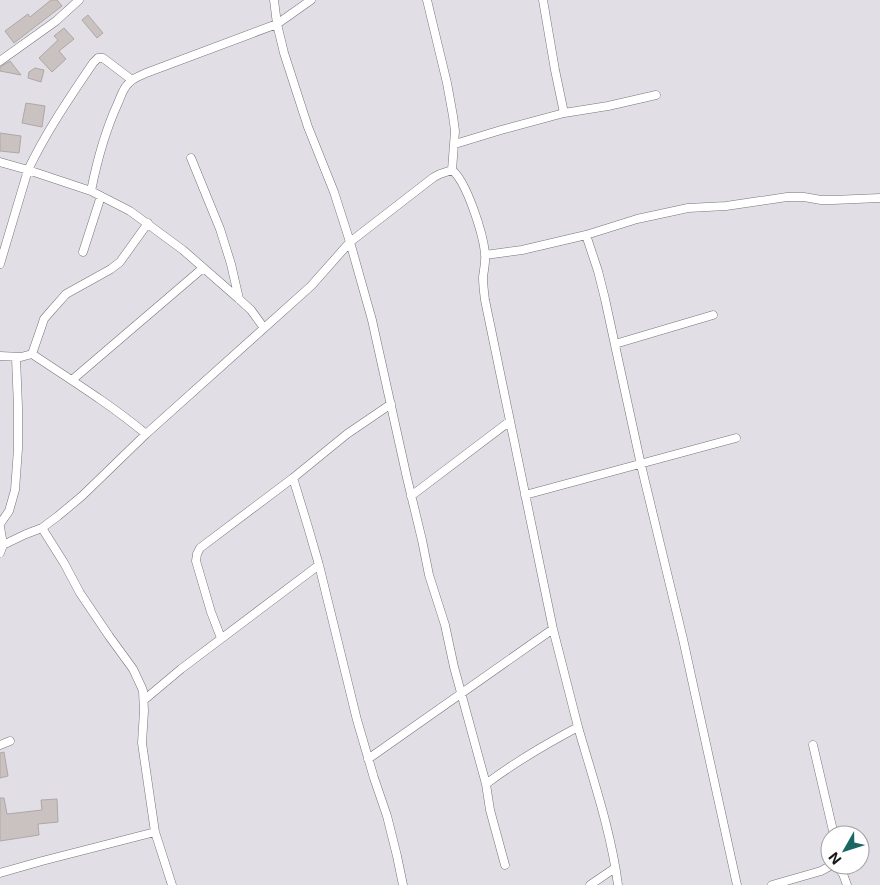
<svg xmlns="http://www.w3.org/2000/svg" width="880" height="885" viewBox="0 0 880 885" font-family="Inter,sans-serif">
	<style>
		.building { fill: #cac2c0; stroke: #afa7a5 }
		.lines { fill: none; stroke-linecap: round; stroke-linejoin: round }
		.minor-casing { stroke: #77747a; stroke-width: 9 }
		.minor { stroke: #fff; stroke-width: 8 }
	</style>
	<rect width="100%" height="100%" fill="#e1dee5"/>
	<path class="building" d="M51,0h6l5,6 -48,37 -9,-12 23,-17 2,3z
		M88,15l15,18 -6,5 -15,-18z
		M64,28l10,11 -15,12 7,8 -14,13 -13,-14 19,-18 -4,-4z
		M10,61l11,14 -21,-4v-4z
		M35,68l9,2 -3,12 -13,-4 1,-6z
		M26,103l19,3 -3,21 -20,-4z
		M0,133l21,3 -2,17 -19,-2z
		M4,752l4,24 -8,2v-25z
		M0,798h4l3,16 35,-4 -1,-10 16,-1 1,23 -20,2 1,11 -39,6z"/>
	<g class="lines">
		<g class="minor-casing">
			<path id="minor" d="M274,0l3,24 7,29 24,74 26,65 16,50 22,78 35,158 15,62 7,35 16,50 9,42 32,117
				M427,0l20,83 6,33 2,15 -3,39c15,12 31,64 33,83 1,8 -1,16 -2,24 0,8 1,15 2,23l68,329 25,98
				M0,61l56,-40 23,-21
				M564,113l44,-7 48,-11
				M455,144l46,-14 63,-17 -9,-43 -12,-70
				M191,158l29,71 11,35 8,35
				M0,162l28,8 63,21 39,20 53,39 56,49 12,11 13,18
				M91,191c6,-30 14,-60 27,-88 3,-7 5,-15 11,-20 4,-5 11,-7 17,-10l131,-49 34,-24
				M586,235l51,-16 51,-11 38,-2 61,-9h17l17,3h12l47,-2
				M83,252l18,-56
				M485,255l37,-5 64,-15 12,36 7,28 36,166 42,174 54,246
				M0,264l28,-94c18,-38 42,-73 65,-107l5,-5h5l29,22
				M615,344l98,-29
				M0,356l21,1 11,-3
				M72,380l131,-112
				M146,434c-36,-30 -75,-54 -114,-80l9,-26 3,-9 6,-7 16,-18 45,-25 9,-7 28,-39
				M293,478l15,49 11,38 38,155 17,58 13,38 10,40 6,29
				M525,495l211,-57
				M411,496l99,-75
				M0,524l9,-13 6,-21 3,-41v-42l-2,-49
				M0,527l3,18 -3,8
				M42,528l22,35 16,30 29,43 24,33 8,17 2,5 1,20 -2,32 13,89 17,53
				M3,545l23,-11 16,-6 16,-12 24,-20 64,-62 165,-148 39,-44 84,-65 6,-3 12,-4
				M221,638l-10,-26 -15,-51 1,-7 3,-6 93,-70 54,-44 44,-30
				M144,700l37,-31 138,-104
				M0,745l10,-4
				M813,745l21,90
				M368,759l185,-130
				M505,865l-15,-55 -4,-26c29,-22 60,-40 92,-57 15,52 33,104 40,158
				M836,865l7,9 4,11
				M0,873l42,-12 113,-29
				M590,885l25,-17
				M772,885l49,-14 11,-6"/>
		</g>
		<use href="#minor" class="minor"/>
	</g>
	<g transform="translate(845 850) rotate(231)"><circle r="24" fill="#ffffff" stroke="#a2a1a3"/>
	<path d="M0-4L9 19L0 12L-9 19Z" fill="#196662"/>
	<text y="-8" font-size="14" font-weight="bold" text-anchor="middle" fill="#171518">N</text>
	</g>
</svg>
